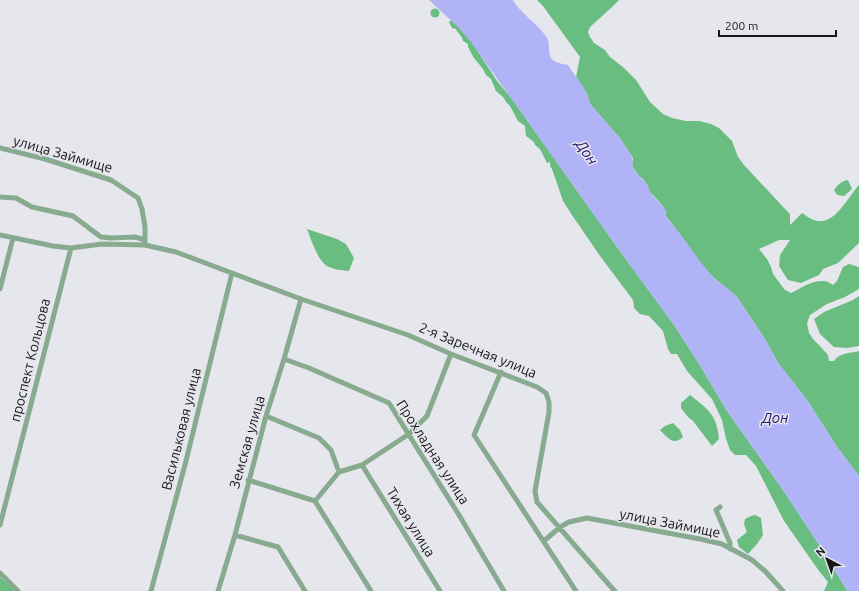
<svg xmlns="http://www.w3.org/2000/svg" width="859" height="591" viewBox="0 0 859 591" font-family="Ubuntu,sans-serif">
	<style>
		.forest { fill: #6abd81 }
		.water { fill: #b1b3f7 }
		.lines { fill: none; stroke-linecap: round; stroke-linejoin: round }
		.minor { stroke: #88aa8f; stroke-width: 5 }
		.labels { text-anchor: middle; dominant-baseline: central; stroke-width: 3; stroke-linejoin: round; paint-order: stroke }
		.street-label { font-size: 14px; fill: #171719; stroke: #e6e6ed }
		.water-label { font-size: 15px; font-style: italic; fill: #291474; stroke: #e6e6ed }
	</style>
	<rect width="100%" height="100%" fill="#e6e6ed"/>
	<path class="forest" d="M537,0h82l-7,7 -22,20 -2,5 2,5 4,6 11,7 5,7 14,11 12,12 14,22 13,12 9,4 14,3h13l12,3 8,4 13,13 6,16 6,8 42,45 4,4v11l12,-12c6,4 12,9 20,8 14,0 28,-26 37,-36v58l-21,20 -15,6 -4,6 -18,8 -13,-3 -9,-14 1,-11 10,-15h-11l-20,9 8,10 4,8 2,7 12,16 6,3c10,-5 21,-13 33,-12 3,0 6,2 9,4l4,-4 6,-14 6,-3 10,3v22l-14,8 -18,7 -17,11 -3,8 2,10 4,6 5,5 10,11 1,6h5c6,-9 15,-7 25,-10v125l-22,-29 -30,-47 -29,-37 -13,-24 -28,-42 -25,-21 -13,-15 -20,-28 -11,-14 -2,-3v-4l-4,-7 -12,-13 -6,-12 -6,-5 -6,-9 1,-8 -14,-21 -29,-33 -2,-8 -5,-9 -7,-10 4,-20 -37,-51z
		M430.5 13a4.5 4.5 0 1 1 9 0a4.5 4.5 0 1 1-9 0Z
		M452,20l19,21 26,40 15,18 105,148 57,78 27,42 26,44 56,79 46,70 18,31h-23l4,-9 -9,-11 -35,-50 -28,-55 -10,-11h-11l-5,-5 -4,-11 -4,-19 -10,-21 -25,-28 -10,-17h-6l-3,-5 -5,-18 -14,-15 -9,-2 -6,-6 -1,-8 -33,-44 -28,-41 -9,-14 -11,-32 -2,-3v-4l-3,1 -7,-14 -5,-4 -1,-3 -8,-6 -1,-10 -7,-5 -8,-15 -4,-4 -2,-4 -8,-7 -5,-12 -5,-4 -3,-6 -9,-11 -6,-11v-3l-5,-3c-1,-6 -5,-7 -7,-12l-4,-1 -3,-6 1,-1z
		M847,180l2,2 3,7 -8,7 -7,-1 -3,-5c4,-5 6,-8 13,-10z
		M307,229l30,10 9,5 8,14 -5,13c-8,-1 -15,-1 -22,-5 -9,-5 -16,-27 -20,-37z
		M859,296v50l-12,2 -13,-1 -14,-13 -6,-15 10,-7 29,-12z
		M690,395c18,14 27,20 29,44l-7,7 -19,-25 -5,-4 -7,-9v-5z
		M673,423l7,7 3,7c-10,9 -15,1 -23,-7l5,-4z
		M755,515l6,3 2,17 -6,9 -9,10 -9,-7 -2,-7 10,-8 -3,-8 1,-5 6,-3z
		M0,577l15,14h-15z"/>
	<path class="water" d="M429,0h84c7,14 28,25 35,40 2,5 0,13 3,18 4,5 12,6 17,7l15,22 5,9 2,8 29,33 12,18c3,5 0,10 3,15 4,6 9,9 13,14 2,3 2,5 3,8 2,4 12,13 15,17 1,3 0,6 2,9 2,4 8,10 12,14 11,15 21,31 34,45 7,7 17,12 24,20l28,42 13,24 29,37 30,47 22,29v115h-12l-18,-31 -46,-70 -56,-79 -26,-44 -27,-42 -57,-78 -146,-205 -13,-15z"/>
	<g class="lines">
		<path class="minor" d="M0,148l45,11 66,21 27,18 4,11 3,18v18
			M0,197l16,1 16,9 41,9 28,21 10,1 24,-1 10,3
			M0,235l53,11 18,2 31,-4 43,1 31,7 125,47 107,36 43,19 86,33 9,6 3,9v10l-14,79 2,11 75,86 3,3
			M0,289l13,-51
			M284,359l25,9 80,35 70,112 45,76
			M501,372l-27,63 102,156
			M266,416l53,22 12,12 8,22
			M362,465l78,126
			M248,480l67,21 56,90
			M315,501l24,-29 23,-7 47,-31 18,-18 24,-62
			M720,507l-4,3 14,33v6
			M0,525l71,-277
			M235,535l43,12 27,44
			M544,541l16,-14 9,-5 18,-4 113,21 22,5 30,16 13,11 18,20
			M0,573l18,18
			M151,591l35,-130 46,-188
			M218,591l17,-56 31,-119 18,-57 17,-60"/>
	</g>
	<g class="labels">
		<g class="street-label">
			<text transform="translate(63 154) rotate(16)">улица Займище</text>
			<text transform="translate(478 350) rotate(22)">2-я Заречная улица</text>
			<text transform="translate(30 360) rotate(-76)">проспект Кольцова</text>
			<text transform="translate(181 429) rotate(-76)">Васильковая улица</text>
			<text transform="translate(247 442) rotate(-74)">Земская улица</text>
			<text transform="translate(433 452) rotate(57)">Прохладная улица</text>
			<text transform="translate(411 522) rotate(58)">Тихая улица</text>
			<text transform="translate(670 523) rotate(11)">улица Займище</text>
		</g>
		<g class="water-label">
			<text transform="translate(587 152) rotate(55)">Дон</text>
			<text x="775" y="417">Дон</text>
		</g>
	</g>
	<g transform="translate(827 559) rotate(319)" stroke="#e6e6ed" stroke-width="3" paint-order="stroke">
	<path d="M0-3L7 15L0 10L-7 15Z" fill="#171719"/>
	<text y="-6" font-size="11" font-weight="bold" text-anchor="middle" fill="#171719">N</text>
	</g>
	<path d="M719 30v6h117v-6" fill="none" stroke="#171719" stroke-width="2"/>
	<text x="725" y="30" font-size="12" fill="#171719" stroke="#e6e6ed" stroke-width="3" paint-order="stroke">200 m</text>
</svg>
